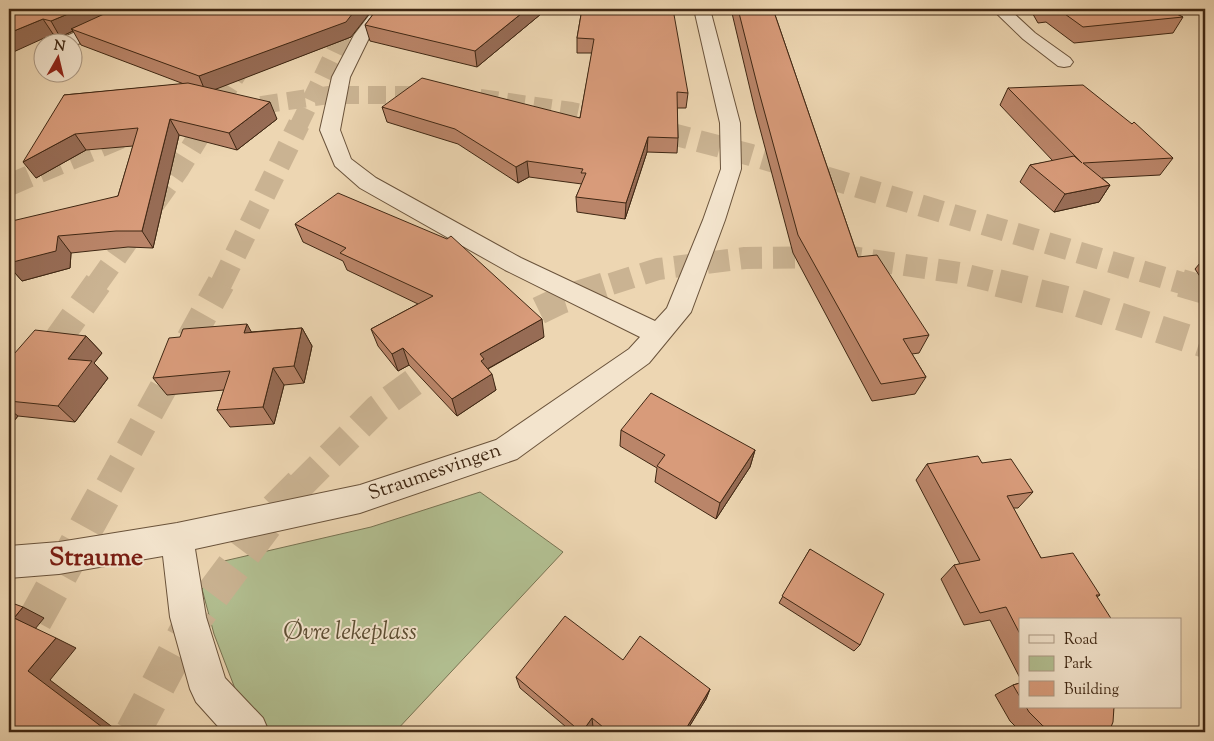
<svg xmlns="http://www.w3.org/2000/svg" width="1214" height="741" viewBox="0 0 1214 741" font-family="'Sorts Mill Goudy',serif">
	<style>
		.green { fill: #b2bf91; stroke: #787352 }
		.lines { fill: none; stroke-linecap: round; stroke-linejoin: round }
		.major-tunnel-far3 { stroke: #cab392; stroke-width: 18; stroke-dasharray: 18 9; stroke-linecap: butt }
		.major-tunnel-far2 { stroke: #cab392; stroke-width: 22; stroke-dasharray: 22 11; stroke-linecap: butt }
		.major-tunnel-far1 { stroke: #cab392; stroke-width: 28; stroke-dasharray: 28 14; stroke-linecap: butt }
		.major-tunnel { stroke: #cab392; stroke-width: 35; stroke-dasharray: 35 18; stroke-linecap: butt }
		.minor-casing { stroke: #6a533b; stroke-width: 2 }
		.minor { fill: #f3e4cd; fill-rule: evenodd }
		.wall { fill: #ba8569; stroke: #3f2713 }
		.shaded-wall { fill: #976c55; stroke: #3f2713 }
		.building { fill: #d89b7a; stroke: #3f2713 }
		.labels { text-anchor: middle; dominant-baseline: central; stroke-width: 4; stroke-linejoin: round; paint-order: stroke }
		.street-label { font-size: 20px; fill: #3f2713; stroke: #f3e4cd }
		.near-park-label { font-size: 24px; font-style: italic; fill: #5c4d32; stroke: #f3e4cd }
		.near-quarter-label { font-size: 26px; font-weight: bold; fill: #7a1f14; stroke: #f3e4cd }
	</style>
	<rect width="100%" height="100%" fill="#edd6b2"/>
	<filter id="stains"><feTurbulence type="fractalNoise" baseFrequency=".004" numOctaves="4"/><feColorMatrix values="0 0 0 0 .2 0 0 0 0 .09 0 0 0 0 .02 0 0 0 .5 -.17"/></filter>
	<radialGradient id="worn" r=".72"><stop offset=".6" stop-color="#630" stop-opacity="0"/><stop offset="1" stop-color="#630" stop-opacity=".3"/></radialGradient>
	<path class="green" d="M480,492l83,60 -168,180h-125l-31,-33 -25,-65 -12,-45 22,-28 147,-34z"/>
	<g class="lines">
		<path class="major-tunnel-far3" d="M480,98l92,13 69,14
			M234,109l95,-14h108
			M206,125l72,-116
			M299,125l56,-116"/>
		<path class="major-tunnel-far2" d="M635,124l116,31 434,129
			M9,185l116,-49
			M97,284l81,-114 28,-46
			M221,284l78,-160
			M611,284l47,-15 87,-11 106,-1 108,16 44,11"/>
		<path class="major-tunnel-far1" d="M998,283l77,19 130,42
			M1181,283l24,7
			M501,329l60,-29 54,-17
			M9,408l89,-125
			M109,486l112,-203
			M300,486l78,-78 72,-52"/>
		<path class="major-tunnel" d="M9,667l101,-183
			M133,732l57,-107 85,-114 27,-27"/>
		<g class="minor-casing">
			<path id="minor" d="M127,9h20l-3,3 -70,34 -2,-4h-12l2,-4z
				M374,9h16l-20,27 -20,41 -10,53 11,29 25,19 145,80 134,63 12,-13 36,-88 18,-51 -1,-46 -26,-114h16l30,114 1,46 -16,51 -34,92 -42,51 -132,96 -157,54 -165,36 11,68 19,61 38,40 6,14h-46l-27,-30 -6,-13 -20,-72 -7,-61 -104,18 -50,4v-32l50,-4 118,-19 183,-38 136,-45 133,-91 11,-12 -135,-67 -145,-82 -25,-22 -15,-36 12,-53 22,-42z
				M992,9h17l26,24 35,25 3,4 -3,4 -6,1 -6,-1 -35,-27z"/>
		</g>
		<use href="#minor" class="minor"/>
	</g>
	<path class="wall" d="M9,9l342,28 -137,52 63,30 -40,31 -58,-15 -26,113 -25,-1 -57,6 -1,15 -48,13 -13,-15v-20l109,-50 15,-50 -47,4 -50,28 28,-83 120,-11 -103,-39 -8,-14 -13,6 -7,-3z
		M377,9h170l-70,58 -107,-26 -5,-16z
		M582,9l106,84 -2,15h-9l1,30 -1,15 -30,-1 -22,67 -48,-7 -1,-15 6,-13 -53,-7 -11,6 -60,-39 -71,-22 -5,-15 198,11 12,-65h-15v-15z
		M731,9h42l85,248 71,78 -10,18 -7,1 14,23 -11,17 -43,7 -79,-148 -38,-143z
		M1030,9h136l17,8 -10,16 -99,10 -28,-21 -8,1z
		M1008,88l124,36 41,34 -13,17 -58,3 8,7 -11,17 -45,10 -34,-30 10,-17 23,-4 -53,-56z
		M295,224l249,113 -56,32 8,21 -39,26 -48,-51 -11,6 -20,-25 -7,-17 47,-25 -71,-34 -4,-9 -40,-19z
		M1205,257v27l-10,-15z
		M302,328l10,18 -8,37 -20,2 -10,39 -44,3 -13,-17 7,-20 -57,5 -14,-17 98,-46z
		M86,336l16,17 -8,10 14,15 -33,44 -57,-6 -9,11v-73h5z
		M621,430l134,20 -5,17 -34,52 -61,-37 2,-14 -37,-22z
		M982,463l51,29 -15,16h-5l28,50 59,37 -3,2 -77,23v58l-30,-58 -26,5 -23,-46 13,-14 6,-1 -44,-84 11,-16z
		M810,549l50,96 -6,6 -75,-48z
		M623,660l87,29 -4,10 -20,33h-87l-6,-5 -4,5h-17l-52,-44 -4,-11z
		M1020,683v24h94l-5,25h-88l-11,-11 -15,-26 18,-10z"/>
	<path class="shaded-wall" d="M80,9h43l-52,20 2,2 -13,6 -9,-16z
		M356,9h17l-22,28 -145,56 -7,-17z
		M527,9h20l-70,58 -2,-16z
		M43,19l10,15 -44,20v-21z
		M270,102l7,17 -40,31 -8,-17z
		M170,119l9,16 -26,113 -11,-17z
		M75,134l11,16 -50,28 -13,-16z
		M648,137l-1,15 -22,67 1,-16z
		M527,161l2,16 -11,6 -2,-16z
		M1110,185l-11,17 -45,10 11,-18z
		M58,236l13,17 -1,15 -48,13 -13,-15v-3z
		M542,319l2,18 -57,32 -6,-8 -1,-7z
		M247,324l10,18 -13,-9z
		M302,328l10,18 -8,37 -10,-17z
		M86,336l16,17 -8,10 14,15 -33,44 -17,-16 10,-47z
		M403,348l6,17 -11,6 -6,-17z
		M273,368l11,17 -10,39 -11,-17z
		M492,374l4,16 -39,26 -5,-17z
		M9,409l9,7 -9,11z
		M755,450l-5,17 -34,52 4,-16z
		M23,607l21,11 -9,11 -21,-11z
		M56,638l20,10 -26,32 69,52h-22l-69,-61z
		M710,689l-4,10 -20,33h-2z
		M592,718l1,9 -4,5h-7z"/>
	<path class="building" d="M9,9h71l-29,12 -8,-2 -34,14z
		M115,9h241l-10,13 -147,54 -128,-47z
		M377,9h150l-52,42 -110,-26z
		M582,9h91l15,84 -11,-1 1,46 -30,-1 -22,66 -50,-6 10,-24h-5l2,-4 -56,-8 -11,6 -61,-38 -73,-22 40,-29 158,40 14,-79 -17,-1z
		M738,9h35l85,248 19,-2 52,80 -26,4 23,38 -45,7 -83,-149 -39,-143z
		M1058,9h108l17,8 -100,10z
		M188,83l82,19 -41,31 -59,-14 -28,112h-26l-58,5 -2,15 -47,12v-17l3,-25 106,-25 20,-68 -63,6 -52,28 41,-67z
		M1083,85l49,39 2,-2 39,36 -90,5 27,22 -45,9 -35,-29 44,-9 8,7 -74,-75z
		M338,193l109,46 4,-3 91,83 -62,35 4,5 -3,2 11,13 -40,25 -49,-51 -11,6 -21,-25 62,-33 -93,-43 6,-5 -51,-24z
		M247,324l-3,9 58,-5 -8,38 -21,2 -10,39 -46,3 13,-39 -77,7 16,-40 11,-1 3,-8z
		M35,330l51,6 -18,23 24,2 -34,45 -49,-5v-47h5z
		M651,393l104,57 -35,53 -63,-37 8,-11 -44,-25z
		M978,456l4,7 29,-4 22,33 -26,4 34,62 32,-5 27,42h-4l16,25h-92v14l-14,-27 -26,6 -26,-48 26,-5 -53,-96z
		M810,549l74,45 -24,51 -78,-49z
		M9,602l14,5 -9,11 42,20 -28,33 74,56 -5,5h-88z
		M565,616l58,44 17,-24 70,53 -26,43h-75l-17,-14 -10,14h-1l-65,-55z
		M1020,683v14l-7,-12z
		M1026,707h88l-1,15 -4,10h-56l-10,-6 -14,-14z"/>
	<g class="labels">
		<g class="street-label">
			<text transform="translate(435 473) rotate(-19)">Straumesvingen</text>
		</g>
		<g class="near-park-label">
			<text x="350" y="633">Øvre lekeplass</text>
		</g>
		<g class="near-quarter-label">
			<text x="96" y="558">Straume</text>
		</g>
	</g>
	<rect width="1214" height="741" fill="none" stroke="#edd6b2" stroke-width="30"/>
	<rect x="10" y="10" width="1194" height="721" fill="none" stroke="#3f2713" stroke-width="2.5"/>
	<rect x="15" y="15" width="1184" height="711" fill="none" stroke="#3f2713"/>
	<rect x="1019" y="618" width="162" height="90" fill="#f3e4cd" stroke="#ab9883"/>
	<rect x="1029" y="635" width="25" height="8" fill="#f3e4cd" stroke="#ab9883"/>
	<text x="1064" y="644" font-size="15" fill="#3f2713">Road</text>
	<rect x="1029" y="656" width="25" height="15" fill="#b2bf91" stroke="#ab9883"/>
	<text x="1064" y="668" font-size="15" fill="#3f2713">Park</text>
	<rect x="1029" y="681" width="25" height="15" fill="#d89b7a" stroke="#ab9883"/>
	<text x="1064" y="694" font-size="15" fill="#3f2713">Building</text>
	<g transform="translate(58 58) rotate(8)"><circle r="24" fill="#f3e4cd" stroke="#ab9883"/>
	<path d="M0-4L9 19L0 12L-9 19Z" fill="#8f2418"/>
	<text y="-8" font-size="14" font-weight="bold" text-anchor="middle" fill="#3f2713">N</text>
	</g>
	<rect width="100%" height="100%" filter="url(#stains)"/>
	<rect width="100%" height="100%" fill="url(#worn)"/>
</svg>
